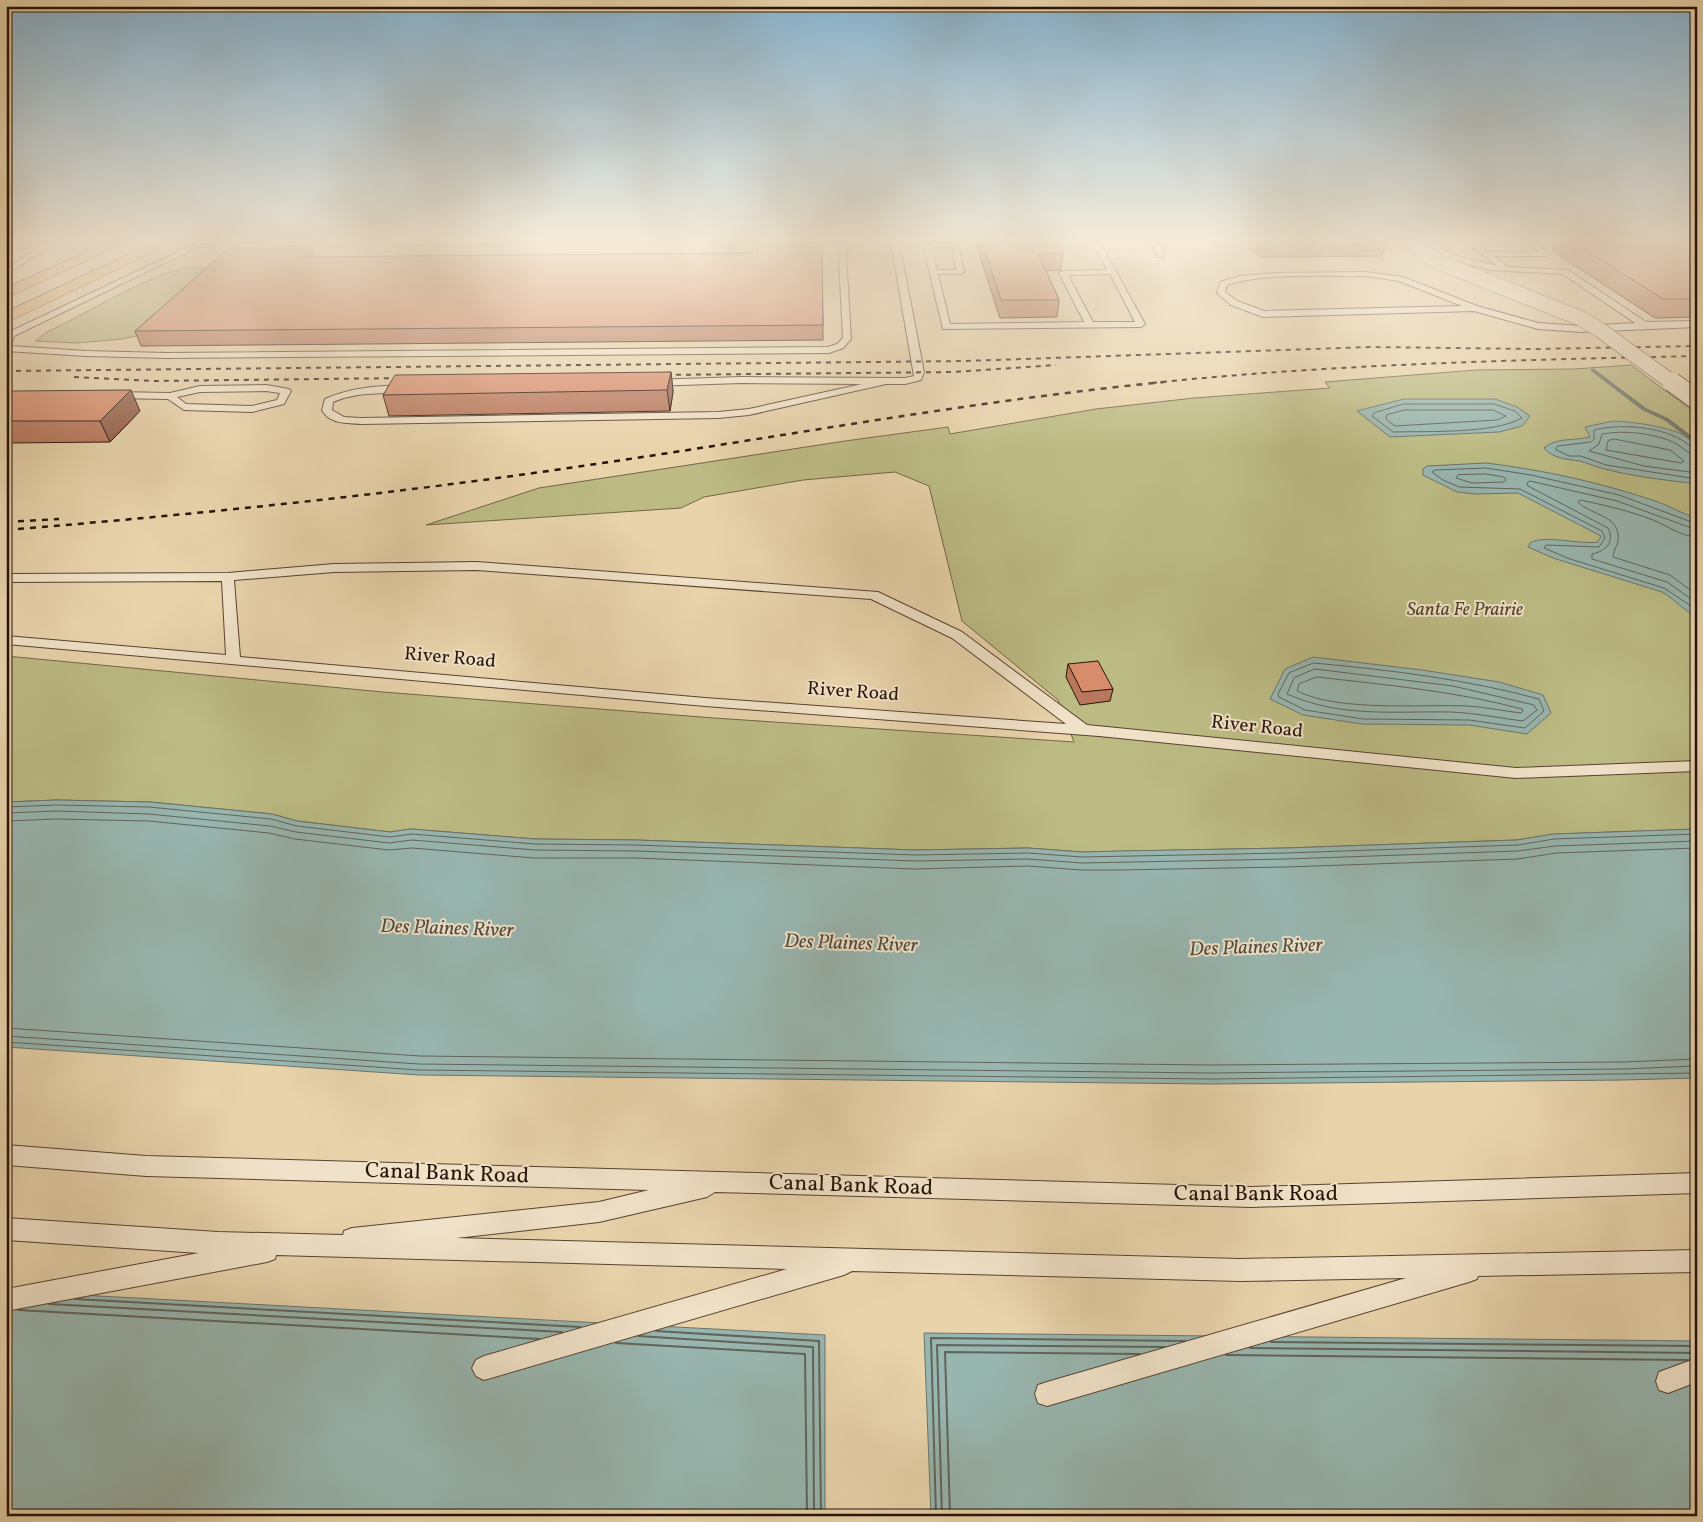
<svg xmlns="http://www.w3.org/2000/svg" width="1703" height="1522" viewBox="0 0 1703 1522" font-family="Vollkorn,serif">
	<style>
		.green { fill: #bcbb84; stroke: #726646 }
		.water { fill: #98b6b0; stroke: #6b746c }
		.lines { fill: none; stroke-linecap: round; stroke-linejoin: round }
		.shore-far1 { stroke: #60645c; stroke-width: 1 }
		.shore { stroke: #60645c; stroke-width: 2 }
		.stream { fill: #6b746c; fill-rule: evenodd }
		.lane-casing { stroke: #574230; stroke-width: 2 }
		.highway-casing { stroke: #271207; stroke-width: 1 }
		.lane { fill: #f0e2c8; fill-rule: evenodd }
		.highway { fill: #e4ba76; fill-rule: evenodd }
		.rail-far1 { stroke: #271207; stroke-width: 2; stroke-dasharray: 5 5; stroke-linecap: butt }
		.rail { stroke: #271207; stroke-width: 2.5; stroke-dasharray: 6 6; stroke-linecap: butt }
		.street-bridge-far1-casing { stroke: #574230; stroke-width: 16; stroke-linecap: butt }
		.street-bridge-casing { stroke: #574230; stroke-width: 21; stroke-linecap: butt }
		.street-bridge-far1 { stroke: #f0e2c8; stroke-width: 15 }
		.street-bridge { stroke: #f0e2c8; stroke-width: 19 }
		.wall { fill: #b9785d; stroke: #271207 }
		.shaded-wall { fill: #96624c; stroke: #271207 }
		.building { fill: #d78c6c; stroke: #271207 }
		.labels { text-anchor: middle; dominant-baseline: central; stroke-width: 4; stroke-linejoin: round; paint-order: stroke }
		.park-label { font-size: 19px; font-style: italic; fill: #54452c; stroke: #f0e2c8 }
		.street-label { font-size: 19px; fill: #271207; stroke: #f0e2c8 }
		.water-label { font-size: 20px; font-style: italic; fill: #4f4b42; stroke: #f0e2c8 }
		.near-street-label { font-size: 22px; fill: #271207; stroke: #f0e2c8 }
	</style>
	<rect width="100%" height="100%" fill="#e8d3ab"/>
	<filter id="stains"><feTurbulence type="fractalNoise" baseFrequency=".004" numOctaves="4"/><feColorMatrix values="0 0 0 0 .2 0 0 0 0 .09 0 0 0 0 .02 0 0 0 .5 -.17"/></filter>
	<radialGradient id="worn" r=".72"><stop offset=".6" stop-color="#630" stop-opacity="0"/><stop offset="1" stop-color="#630" stop-opacity=".3"/></radialGradient>
	<path class="green" d="M186,267l18,1 11,3 -70,63 -22,5 -47,4 -41,-2 10,-8c47,-22 91,-52 141,-66z
		M1631,365l66,49v415l-141,5 -39,6 -231,8 -204,4 -54,-4 -113,2 -278,-10 -102,-1 -124,-10 -21,3 -93,-11 -25,-7 -122,-12 -93,-2 -51,2v-146l377,36 331,26 360,24 -16,-42 -96,-79 -33,-135 -34,-14 -92,8 -99,17 -23,11 -255,17 113,-37 306,-47 103,-14 2,7 146,-25 98,-11 136,-10 -5,-6 151,-12 98,-1z"/>
	<path class="water" d="M1404,399h91l22,8 13,9 -8,10 -23,6 -109,5 -33,-26z
		M1613,421c20,1 44,4 64,11 7,2 14,9 20,13v39c-31,-4 -62,-7 -92,-15 -9,-2 -17,-6 -26,-8 -12,-2 -26,-2 -35,-13 12,-11 32,-7 46,-11l-5,-10z
		M1486,463c58,7 117,20 172,39 13,5 26,12 39,17v97c-14,-5 -22,-17 -35,-24l-109,-34 -25,-11 2,-4c16,-9 48,2 68,-1l3,-6 -83,-43 -42,1 -19,-2 -34,-17v-6l4,-3z
		M1313,657l109,13 77,12 44,13 8,18 -24,21 -58,-9 -107,-1 -59,-9 -33,-16 15,-30z
		M57,800l93,2 122,12 25,7 93,11 21,-3 124,10 101,1 279,10 113,-2 54,4 37,-1 167,-3 231,-8 36,-6 144,-5v249l-74,2 -412,4 -792,-9 -413,-28v-245z
		M6,1291l819,44v181h-819z
		M924,1333l773,8v175h-766z"/>
	<g class="lines">
		<path class="shore-far1" d="M1404,404h90l21,7 7,7c-28,16 -95,13 -129,14l-21,-16 2,-3z
			M1405,410h88l13,6 -9,4 -102,6 -9,-7 1,-4z
			M1614,439l56,11 14,11 -3,2 -75,-13 2,-9z
			M1697,449c-8,-2 -13,-9 -21,-12 -24,-11 -57,-13 -82,-7v9l-3,3 -33,4 -3,3 14,7h12l25,9 91,14
			M1697,455c-10,-1 -15,-9 -24,-13 -21,-9 -49,-12 -71,-8l-3,10 -10,7 55,15 53,7
			M1486,474l18,3 2,3 -2,2 -32,1 -16,-5 2,-3z
			M1697,524l-78,-29 -88,-20 -45,-7 -51,2 -3,2 11,8 16,7 61,2 82,42 3,7 -6,9 -53,-2 -2,3 26,11 94,29 33,22
			M1697,530l-80,-29 -87,-20 -3,2 1,3 80,42c7,14 -2,23 -16,26v5l75,23 30,21
			M1697,537c-17,-1 -29,-11 -44,-17 -23,-9 -49,-15 -73,-20l-2,2c11,12 38,13 40,32 2,9 -5,16 -5,23l57,18 27,20
			M1314,663c76,7 151,16 225,36l5,12 -19,17 -56,-8 -106,-1 -58,-9 -26,-13 -1,-3 11,-21z
			M1315,669l138,17 81,19 3,5 -14,11c-24,-3 -48,-8 -73,-9 -58,-1 -108,6 -163,-18l7,-16z
			M1317,677c69,8 138,14 205,32l1,2 -2,2c-18,-2 -36,-6 -53,-7 -49,-2 -128,6 -171,-15l2,-7z
			M6,807l51,-2 92,2 122,12 26,7 93,11 22,-3 123,10 101,1 279,10 113,-2 54,4 204,-4 232,-8 36,-6 143,-5
			M6,813l51,-2 92,3 121,12 26,6 93,11 23,-3 123,10 101,1 279,10 113,-2 54,4 204,-4 232,-8 37,-5 142,-5
			M6,821l51,-2 92,2 120,12 26,6 94,11 23,-2 122,10h102l278,11 114,-3 54,4h37l167,-3 232,-8 38,-6 141,-5
			M6,1028l414,28 791,9 412,-3 74,-3
			M6,1036l413,28 792,9 412,-4 74,-3
			M6,1042l413,28 792,9 486,-6"/>
		<path class="shore" d="M75,1299l505,28
			M49,1304l513,28
			M18,1310l522,29
			M656,1331l163,10 2,175
			M638,1336l175,11 1,169
			M1271,1342l426,4
			M616,1343l189,11 2,162
			M1250,1348l447,5
			M1226,1355l462,5
			M936,1516l-5,-178 254,3
			M942,1516l-5,-171 228,2
			M950,1516l-5,-164 195,2"/>
		<path class="stream" d="M1593,368l53,40 22,10 29,22v5l-33,-25 -22,-10 -51,-39v-2z"/>
		<g class="lane-casing">
			<path id="lane" d="M55,237h9l-58,38v-6l33,-22 -33,1v-4l40,-1z
				M691,237h154l6,102 -8,9 -14,5 -662,5 -81,-2 -80,-5 1,-18 200,-95 4,2 -4,3zM838,240l5,98 -6,6 -9,3 -661,6 -81,-2 -75,-5 3,-10 184,-89z
				M890,237h8l26,135 -3,8 -16,4h-19l-137,31 -31,3 -357,6c-14,-1 -32,0 -39,-14l3,-11c26,-12 53,-13 81,-14l3,1v4c-27,6 -48,0 -76,12l-1,8 12,7 17,1 357,-6 31,-3 113,-25 -121,-1 -90,3 -5,-3 5,-3 90,-3 164,1 9,-2z
				M934,237h8l1,6h15l6,29 -4,2h-22l12,50 134,-2 -25,-49 4,-2 44,-1 -17,-33h7l48,87 -4,3 -198,2 -20,-84 4,-2h9zM931,247h21l4,23h-19zM1110,274l25,48h-42l-25,-47z
				M1148,237h7l10,18 -1,2h-6z
				M1202,237l26,4 -2,-4h7l3,4 34,-1 4,2 -4,2h-58z
				M1424,237l155,4v4h-3l-38,-1 12,10 -4,2h-52l14,11 60,3 78,52 51,-1v6l-115,5 -44,-3 -64,-18 -211,6 -32,-12 -14,-12 3,-11 20,-6 36,-3 90,-1 37,5 74,29 61,17 44,3 53,-3 -72,-49 -71,-4 -38,-9 -17,-7zM1435,241l31,1 31,24 -37,-9 -17,-7zM1476,242l53,2 10,8h-51zM1366,276l33,5 63,25 -198,5 -27,-10 -12,-9 2,-7c39,-13 97,-8 139,-9z
				M266,385l23,4 2,2 -7,13 -32,8 -68,-2 -16,-11 -55,-1 -5,-3 5,-3 57,1 30,-7zM266,391l14,2 -3,7 -25,6 -66,-2 -9,-7 23,-5z
				M477,562l401,30 84,40 125,93 429,43 181,-7v10l-181,7 -417,-42 -394,-30 -699,-62v-8l220,19 -4,-74 -216,1v-8l222,-1 106,-9zM477,570l394,29 81,39 114,86 -361,-26 -465,-41 -6,-77 100,-8z
				M6,1145l140,11 1106,31 445,-14v20l-445,14 -537,-15 -8,5 -108,25 -143,16 784,21 457,-9v22l-219,4 -1,3 -8,3 -422,124 -9,-3 -3,-9 3,-9 9,-3 359,-104 -166,3 -388,-10 -8,4 -360,105 -8,-4 -4,-8 4,-8 8,-4 303,-87 -511,-14 -1,4 -8,3 -261,49v-22l193,-36 -193,-13v-22l212,14 125,3 1,-4 8,-3 247,-26 50,-12 -503,-14 -140,-11z
				M1697,1358v24l-29,11 -9,-3 -3,-9 3,-9z"/>
		</g>
		<g class="highway-casing">
			<path id="highway" d="M120,237h18l-132,61v-10z
				M166,237h18l-178,86v-11z"/>
		</g>
		<use href="#lane" class="lane"/>
		<use href="#highway" class="highway"/>
		<path class="rail-far1" d="M6,371l959,-10 405,-14 164,2 163,-3
			M656,375l298,-3 102,-7
			M74,377l78,4 254,-3
			M1152,383c181,-19 363,-23 545,-27"/>
		<path class="rail" d="M6,522l53,-3
			M6,530c195,-16 389,-36 583,-65 192,-28 382,-64 575,-83"/>
		<g class="street-bridge-far1-casing">
			<path id="street-bridge-far1" d="M1403,237l24,18 17,9 136,54 20,12 73,53"/>
		</g>
		<g class="street-bridge-casing">
			<path id="street-bridge" d="M1672,382l25,18"/>
		</g>
		<use href="#street-bridge-far1" class="street-bridge-far1"/>
		<use href="#street-bridge" class="street-bridge"/>
	</g>
	<path class="wall" d="M975,237h80l8,16 -2,17 -15,1 13,29 -2,17 -57,1 -25,-77z
		M1240,237h140l6,6 -4,13 -123,1 -10,-10 2,-8h-9z
		M1557,237h122l18,10v70l-42,1 -103,-67z
		M822,247l1,93 -682,6 -6,-15 179,-74 438,-4z
		M671,372l2,20 -3,19 -281,5 -6,-21z
		M6,396l134,15 -30,31 -104,1z
		M1068,664l45,25 -3,12 -30,4 -14,-28z"/>
	<path class="shaded-wall" d="M312,249l4,13 -12,-5z
		M671,372l2,20 -3,19 -3,-21z
		M131,390l9,21 -30,31 -10,-21z"/>
	<path class="building" d="M980,237h75l8,16 -24,2 20,45h-58z
		M1256,237h124l6,6 -124,1z
		M1565,237h114l18,10v52h-34z
		M753,247h69l1,78 -688,6 93,-82h84l-8,8 448,-4z
		M671,372l-4,18 -284,5 12,-20z
		M131,390l-31,31h-94v-25l6,-5z
		M1098,661l15,28 -31,3 -14,-28z"/>
	<linearGradient id="sky" x2="0" y2="1"><stop stop-color="#88b5d2"/><stop offset="0.53" stop-color="#f5ebd9"/><stop offset="1" stop-color="#f5ebd9" stop-opacity="0"/></linearGradient>
	<rect width="1703" height="451" fill="url(#sky)"/>
	<g class="labels">
		<g class="park-label">
			<text x="1465" y="610">Santa Fe Prairie</text>
		</g>
		<g class="street-label">
			<text transform="translate(450 658) rotate(5)">River Road</text>
			<text transform="translate(853 692) rotate(4)">River Road</text>
			<text transform="translate(1257 727) rotate(6)">River Road</text>
		</g>
		<g class="water-label">
			<text transform="translate(447 929) rotate(2)">Des Plaines River</text>
			<text transform="translate(851 944) rotate(2)">Des Plaines River</text>
			<text transform="translate(1256 948) rotate(-2)">Des Plaines River</text>
		</g>
		<g class="near-street-label">
			<text transform="translate(447 1174) rotate(2)">Canal Bank Road</text>
			<text transform="translate(851 1186) rotate(2)">Canal Bank Road</text>
			<text x="1256" y="1194">Canal Bank Road</text>
		</g>
	</g>
	<rect width="1703" height="1522" fill="none" stroke="#e8d3ab" stroke-width="25"/>
	<rect x="8" y="8" width="1688" height="1507" fill="none" stroke="#271207" stroke-width="2.5"/>
	<rect x="12" y="12" width="1678" height="1497" fill="none" stroke="#271207"/>
	<rect width="100%" height="100%" filter="url(#stains)"/>
	<rect width="100%" height="100%" fill="url(#worn)"/>
</svg>
